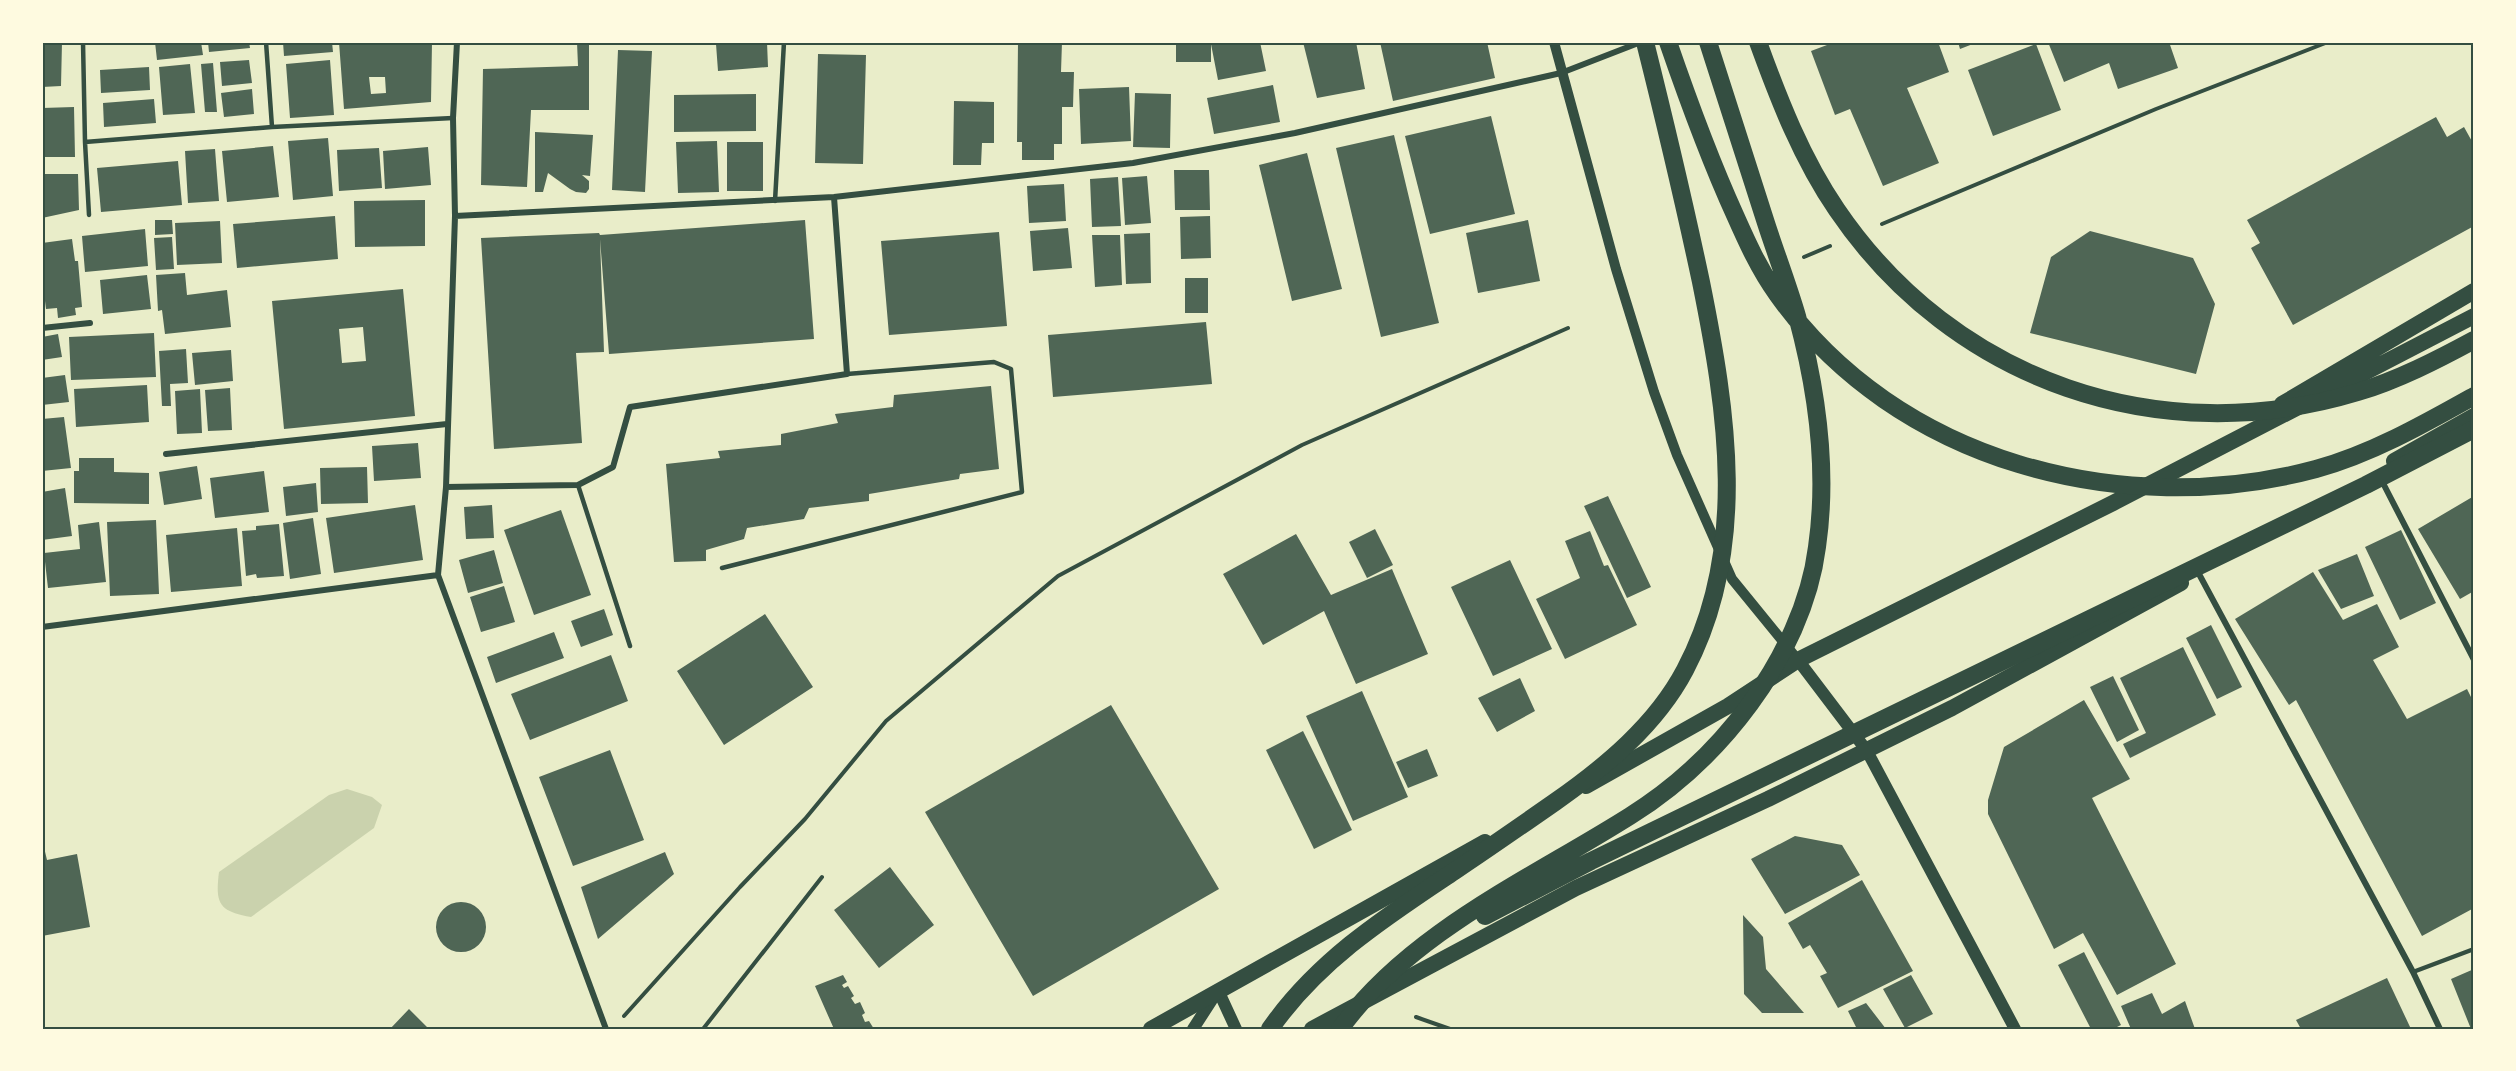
<svg xmlns="http://www.w3.org/2000/svg" width="2516" height="1071" viewBox="0 0 2516 1071" font-family="Commissioner,sans-serif">
	<style>
		.green { fill: #cad2ad }
		.building { fill: #4f6655; fill-rule: evenodd }
		.lines { fill: none; stroke-linecap: round; stroke-linejoin: round }
		.path { stroke: #344e41; stroke-width: 4 }
		.service { stroke: #344e41; stroke-width: 4.5 }
		.minor { stroke: #344e41; stroke-width: 6 }
		.tertiary { stroke: #344e41; stroke-width: 10 }
		.secondary { stroke: #344e41; stroke-width: 12 }
		.trunk { stroke: #344e41; stroke-width: 16 }
		.motorway { stroke: #344e41; stroke-width: 18 }
		.neatline { fill: none; stroke: #344e41; stroke-width: 2 }
	</style>
	<rect width="100%" height="100%" fill="#e9edc9"/>
	<path class="green" d="M347,789l25,8 10,8 -8,23 -123,89c-32,-6 -36,-13 -32,-45l110,-77z"/>
	<path class="building" d="M42,42h20l-1,44 -19,1z
		M155,42h46l2,13 -46,5z
		M208,42h41l1,6 -41,4z
		M283,42h49l1,10 -49,4z
		M339,42h93l-1,60 -87,7zM369,77h16l1,16 -15,1z
		M577,42l12,1v67h-58l-4,77 -46,-2 2,-116 95,-3z
		M767,42l1,25 -50,4 -2,-27z
		M1018,42h44l-1,30h13l-1,35h-11v37h-8v16h-32v-18h-5z
		M1176,42h84l6,29 -48,9 -7,-36v18h-35z
		M1303,42h53l9,47 -48,9z
		M1380,42h107l8,36 -102,23z
		M1835,42h103l11,30 -42,16 32,75 -56,23 -33,-77 -15,6 -24,-64z
		M1958,42h20l-18,7z
		M2048,42h121l9,26 -60,21 -9,-26 -45,19z
		M2036,44l25,66 -68,26 -25,-66z
		M618,50l34,1 -7,141 -33,-2z
		M818,54l48,1 -3,109 -48,-1z
		M249,60l3,23 -30,3 -2,-24z
		M330,60l4,55 -44,3 -4,-54z
		M213,63l4,49h-12l-4,-48z
		M190,64l5,49 -32,2 -4,-48z
		M149,67l1,23 -49,3 -1,-23z
		M1273,85l7,37 -66,12 -7,-36z
		M1129,87l2,54 -50,3 -2,-55z
		M252,89l2,25 -30,3 -3,-24z
		M1135,93l36,1 -1,54 -37,-1z
		M756,94v37l-82,1v-37z
		M154,99l2,24 -52,4 -1,-24z
		M954,101l40,1v41h-12l-1,22h-28z
		M74,107l1,50h-33v-49z
		M1491,116l24,98 -85,20 -25,-98z
		M2436,117l11,20 17,-10 10,18v81l-181,99 -42,-77 9,-5 -13,-23z
		M535,132l58,3 -3,41 -8,-1 7,6v8l-3,4 -10,-1 -6,-3 -22,-16 -5,19h-8z
		M1394,135l45,188 -58,14 -45,-189z
		M328,138l5,58 -40,4 -5,-59z
		M717,141l2,51 -41,1 -2,-51z
		M727,142h36v49h-36z
		M273,146l6,51 -52,5 -5,-51z
		M428,147l3,38 -46,4 -2,-38z
		M379,148l3,40 -43,3 -2,-41z
		M215,149l4,52 -31,2 -3,-52z
		M1307,153l35,136 -50,12 -33,-136z
		M178,161l4,44 -81,7 -4,-44z
		M1174,170h35l1,40h-35z
		M42,174h36l1,36 -37,8z
		M1147,176l4,47 -26,2 -3,-47z
		M1118,177l3,49 -29,1 -2,-48z
		M1064,184l2,37 -37,2 -2,-37z
		M425,200v46l-70,1 -1,-46z
		M335,216l3,43 -101,9 -4,-44z
		M1210,216l1,42 -30,1 -1,-42z
		M155,220h17l1,14 -18,1z
		M805,220l9,119 -205,15 -9,-115 4,113 -28,1 6,90 -88,6 -13,-211 118,-5 1,2z
		M1528,220l12,61 -62,12 -12,-60z
		M220,221l2,42 -45,2 -2,-42z
		M1068,228l4,40 -39,3 -3,-40z
		M145,229l3,37 -63,6 -3,-36z
		M2090,231l103,27 22,46 -19,70 -166,-41 21,-76z
		M999,232l8,94 -118,9 -8,-94z
		M1150,233l1,50 -25,1 -2,-50z
		M1092,235h28l2,50 -27,2z
		M172,237l2,32 -18,1 -2,-32z
		M72,239l3,22h3l4,46 -7,1 1,7 -18,3 -1,-10 -11,1 -4,-32v-34z
		M185,273l2,22 40,-5 4,37 -66,7 -3,-24 -4,1 -2,-36z
		M147,275l4,34 -48,5 -3,-34z
		M1185,278h23v35h-23z
		M403,289l12,127 -131,13 -12,-128zM363,327l3,34 -24,2 -3,-34z
		M1206,322l6,62 -159,13 -5,-62z
		M154,333l2,44 -85,3 -2,-43z
		M58,334l4,23 -20,3v-23z
		M186,349l2,34 -18,1 1,22h-9l-3,-55z
		M231,350l2,31 -38,4 -3,-32z
		M65,375l4,27 -27,3v-27z
		M147,385l2,37 -73,5 -2,-38z
		M991,386l8,83 -39,5 -1,5 -90,15v7l-60,7 -5,11 -57,9 -3,11 -38,11v11l-32,1 -8,-98 54,-6 -2,-7 63,-6v-11l57,-11 -3,-9 58,-7 1,-12z
		M230,388l2,42 -24,1 -3,-41z
		M200,389l2,44 -25,1 -2,-43z
		M64,417l7,51 -29,3v-52z
		M418,443l3,35 -47,3 -2,-35z
		M79,458h35v14l35,1v31l-75,-1v-32h5z
		M197,466l5,33 -38,6 -5,-33z
		M367,467l1,36 -47,1 -1,-36z
		M264,471l5,41 -54,6 -5,-40z
		M316,483l2,29 -32,4 -3,-29z
		M65,488l7,48 -30,4v-48z
		M1608,496l43,91 -24,11 -43,-92z
		M2474,496v95l-14,8 -42,-70z
		M415,505l8,55 -89,13 -8,-55z
		M492,505l2,33 -28,1 -2,-32z
		M561,510l30,85 -57,20 -30,-85z
		M313,518l8,56 -31,5 -7,-56z
		M156,520l3,74 -49,2 -3,-74z
		M99,522l7,60 -58,6 -4,-35 36,-4 -2,-24z
		M279,524l5,52 -27,2 -1,-4 -10,2 -4,-45 14,-1v-4z
		M237,528l5,58 -71,6 -5,-57z
		M1375,529l18,36 -26,13 -18,-36z
		M2401,530l35,73 -36,17 -35,-73z
		M1590,531l14,35 4,-1 29,60 -72,34 -29,-60 44,-21 -15,-37z
		M1296,534l35,61 61,-26 36,85 -72,30 -32,-73 -61,34 -40,-71z
		M494,550l9,33 -35,10 -9,-33z
		M2357,554l17,42 -33,13 -23,-39z
		M1510,560l42,89 -59,27 -42,-89z
		M2313,572l30,48 34,-16 22,43 -26,13 34,59 60,-30 7,14v205l-52,28 -126,-236 -7,5 -54,-86z
		M504,586l11,36 -34,10 -11,-35z
		M604,609l9,26 -32,12 -10,-26z
		M765,614l48,73 -89,58 -47,-74z
		M2211,625l31,62 -25,12 -31,-61z
		M554,632l10,26 -68,25 -9,-26z
		M2183,647l33,68 -86,43 -7,-14 23,-11 -26,-55z
		M611,655l17,46 -98,39 -19,-46z
		M2113,676l26,54 -22,12 -27,-55z
		M1520,678l15,33 -38,21 -19,-34z
		M1362,691l46,106 -55,24 -47,-105z
		M2084,700l46,79 -38,19 84,166 -59,31 -34,-62 -29,16 -66,-135v-14l16,-53z
		M1111,705l108,184 -186,107 -108,-184z
		M1303,731l49,99 -38,19 -48,-99z
		M1427,749l11,27 -30,12 -12,-26z
		M610,750l34,90 -71,26 -34,-89z
		M1795,836l47,9 18,30 -75,39 -34,-55z
		M42,839l5,21 30,-6 13,73 -48,9z
		M665,852l9,22 -76,65 -17,-52z
		M890,867l44,58 -55,43 -45,-58z
		M1862,880l51,91 -75,37 -18,-32 7,-3 -17,-28 -7,4 -15,-26z
		M436 927a25 25 0 1 1 50 0a25 25 0 1 1-50 0Z
		M1743,915l20,22 3,32 38,44h-42l-18,-19z
		M2084,952l37,73 -8,4h-22l-33,-64z
		M2474,969v60h-3l-20,-50z
		M843,975l4,7 -5,3 2,3 4,-2 6,10 -3,2 4,6 5,-2 5,11 -3,2 3,7 4,-1 5,8h-40l-19,-43z
		M1911,975l22,39 -28,14 -22,-39z
		M2387,978l24,51h-110l-5,-9z
		M2152,993l10,21 23,-13 10,28h-64l-10,-23z
		M1866,1003l20,26h-29l-9,-18z
		M409,1009l20,20h-39z"/>
	<g class="lines">
		<path class="path" d="M1882,224l274,-115 172,-67
			M1804,257l26,-11
			M624,1016l116,-129 65,-68 81,-98 172,-145 244,-131 266,-117
			M1416,1017l34,12
			M703,1029l119,-152"/>
		<path class="service" d="M83,42l2,100 187,-15 181,-9
			M266,42l6,85
			M85,142l4,73
			M775,201l9,-159
			M578,485l52,161
			M722,568l300,-76 -11,-123 -17,-7 -147,12
			M2413,972l61,-23"/>
		<path class="minor" d="M457,42l-4,76 2,98 -9,271 -8,88 168,454
			M455,216l379,-19 299,-34 162,-30 266,-60 80,-31
			M42,328l48,-5
			M166,454l281,-30
			M2384,485l90,175
			M446,487l132,-2 35,-18 17,-60 217,-33 -13,-177
			M2199,574l214,398 27,57
			M42,627l396,-52"/>
		<path class="tertiary" d="M1554,42l62,227 38,123 23,63 55,124 66,81"/>
		<path class="secondary" d="M1798,660l69,91 148,278
			M1218,990l18,39
			M1193,1029l22,-34"/>
		<path class="trunk" d="M2282,404l192,-113
			M2394,461l80,-45
			M1586,786l142,-80 70,-46 315,-157 361,-187
			M1151,1029l334,-187
			M1312,1029l264,-141 192,-89 184,-91 229,-125"/>
		<path class="motorway" d="M1668,42c20,58 41,116 67,173 12,27 24,54 42,79 119,168 345,227 539,175 55,-15 108,-45 158,-73
			M1758,42c21,58 44,117 79,168 117,172 323,242 521,182 40,-12 79,-32 116,-52
			M1485,916l106,-55 775,-376 108,-56
			M1270,1029c48,-69 117,-113 186,-159 33,-22 66,-45 99,-68 50,-35 101,-77 130,-132 64,-121 42,-259 16,-388 -17,-80 -36,-160 -56,-240
			M1340,1029c70,-97 192,-151 290,-213 48,-30 87,-67 120,-112 33,-45 60,-101 67,-157 11,-76 0,-157 -20,-231 -9,-31 -21,-62 -31,-93 -19,-60 -39,-121 -58,-181"/>
	</g>
	<rect width="2516" height="1071" fill="none" stroke="#fefae0" stroke-width="87"/>
	<rect x="44" y="44" width="2428" height="984" class="neatline"/>
</svg>
